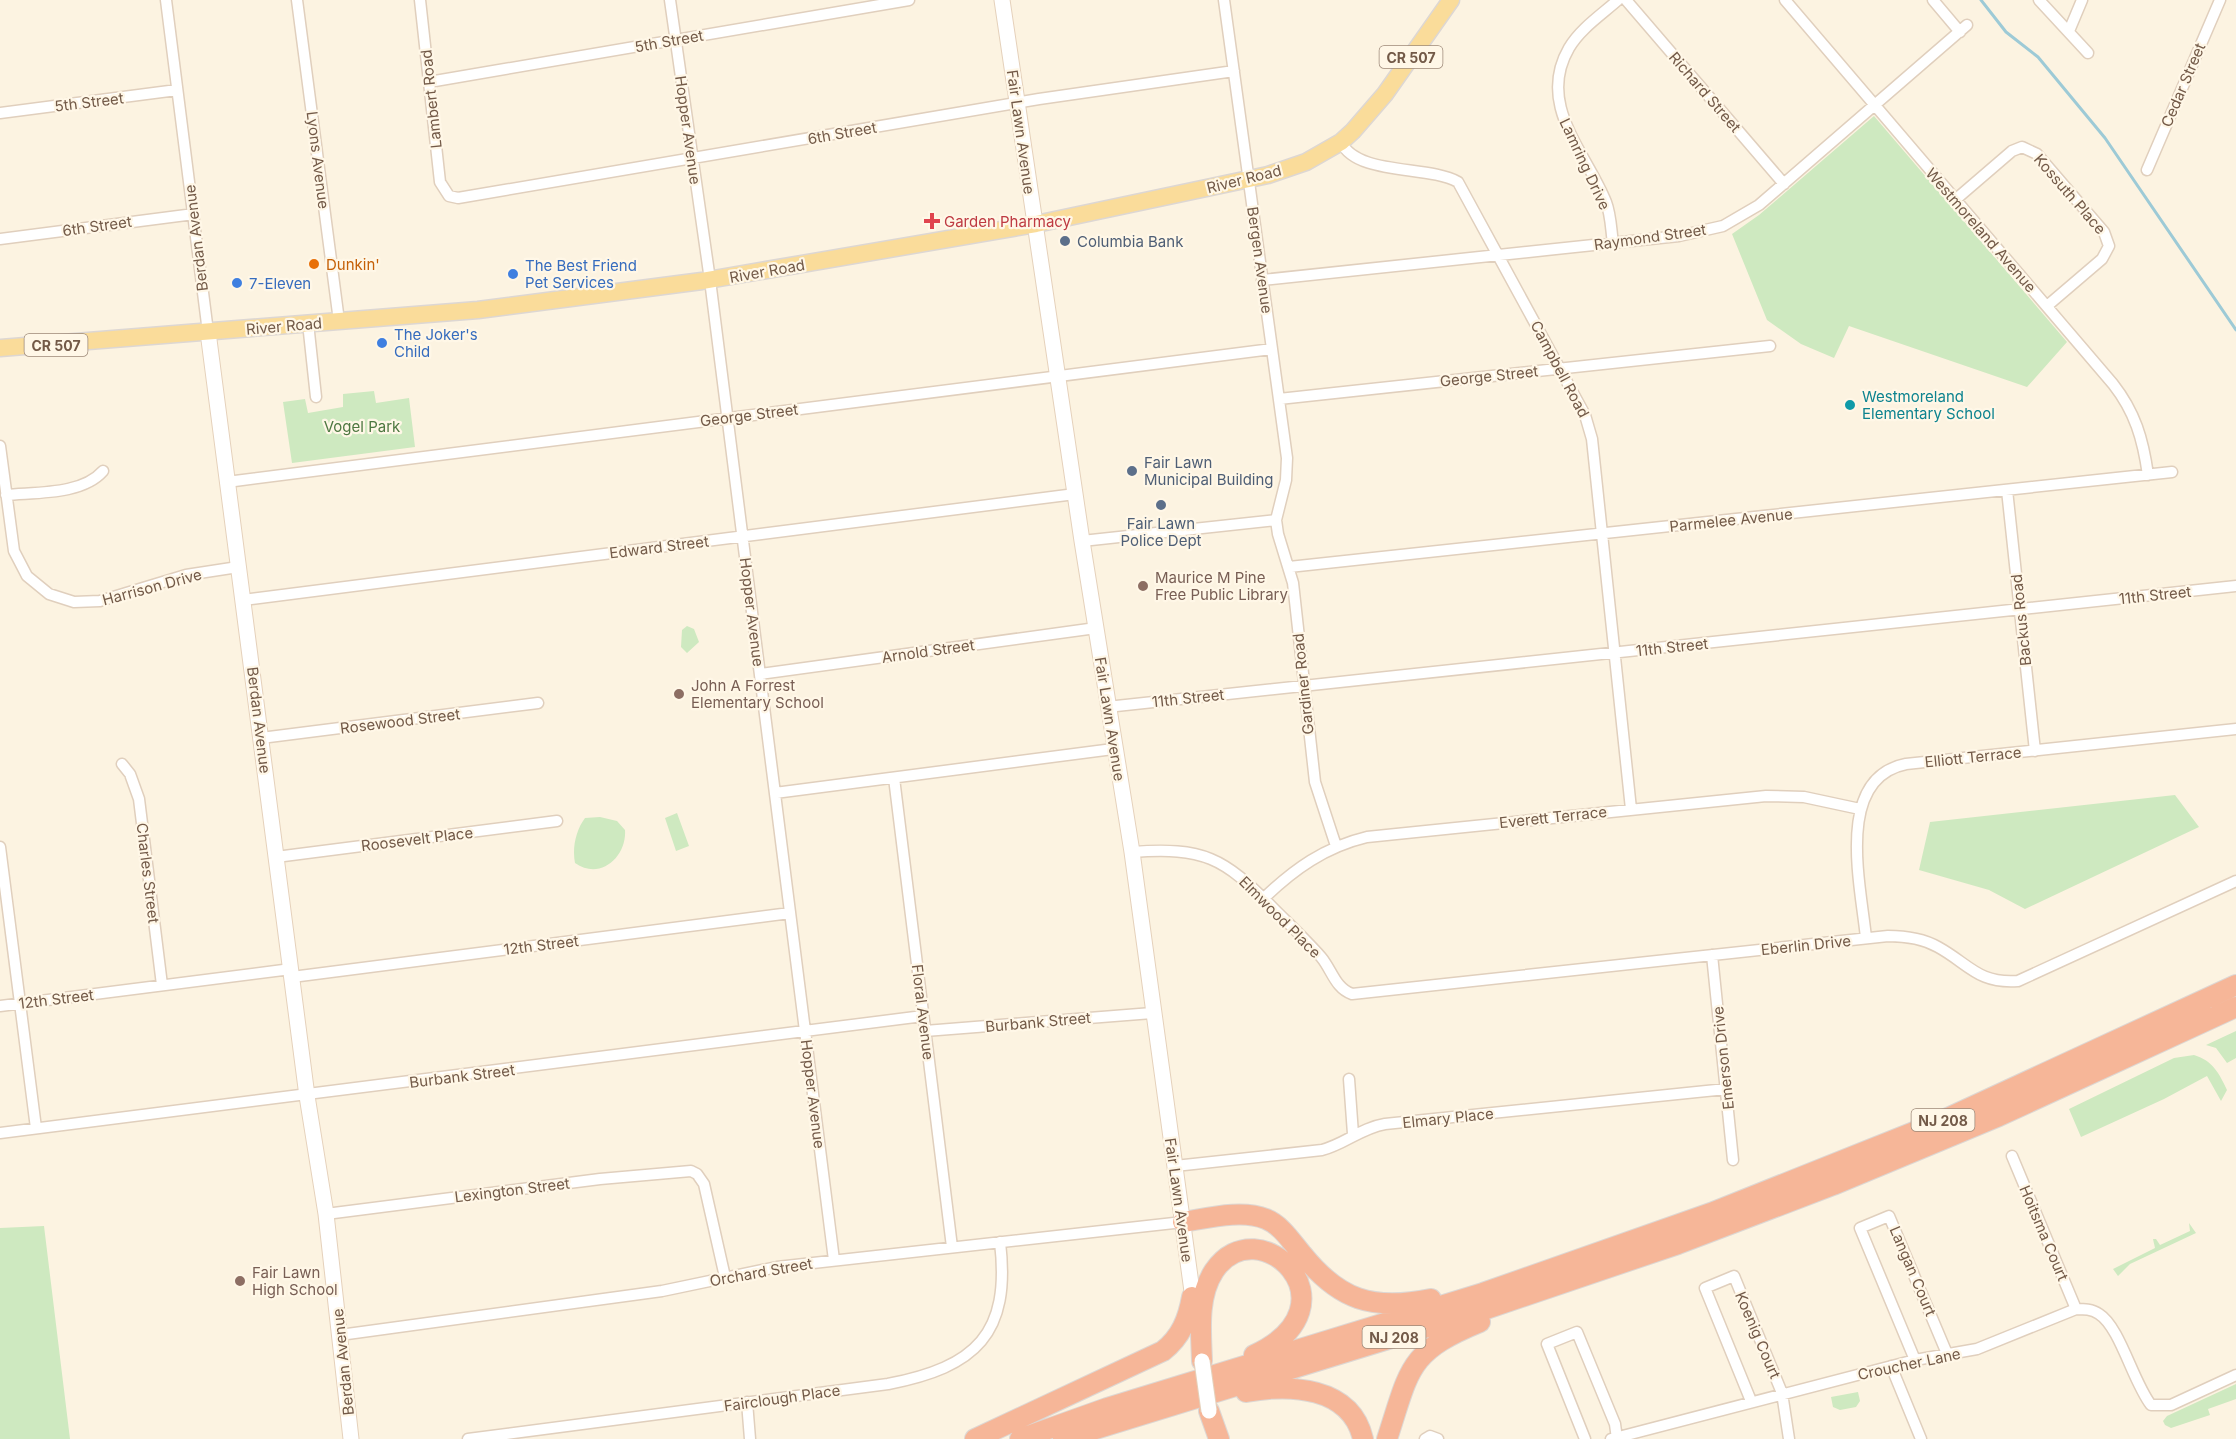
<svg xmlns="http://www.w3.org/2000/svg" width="2236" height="1439" viewBox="0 0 2236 1439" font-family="Inter,sans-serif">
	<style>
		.green { fill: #cee9c0 }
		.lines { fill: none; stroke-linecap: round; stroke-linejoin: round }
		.stream { stroke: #9dcad6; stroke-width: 3 }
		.street-casing { stroke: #e0cfbd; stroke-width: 13 }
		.secondary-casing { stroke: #e5d1bb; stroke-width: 17 }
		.primary-casing { stroke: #ddd7d3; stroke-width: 19 }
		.highway-casing { stroke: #ddd7d3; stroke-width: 22 }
		.street { stroke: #fff; stroke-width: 10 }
		.secondary { stroke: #fff; stroke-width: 15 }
		.primary { stroke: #fadc9a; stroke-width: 16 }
		.highway { stroke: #f6b698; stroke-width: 20 }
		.secondary-bridge-casing { stroke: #e5d1bb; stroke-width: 17; stroke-linecap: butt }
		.secondary-bridge { stroke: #fff; stroke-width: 15 }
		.health-dot { fill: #e0444e; stroke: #fff7e7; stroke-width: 2 }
		.service-dot { fill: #5c6f8a; stroke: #fff7e7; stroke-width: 2 }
		.food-dot { fill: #e8710a; stroke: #fff7e7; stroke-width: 2 }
		.shop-dot { fill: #3f7fe0; stroke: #fff7e7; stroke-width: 2 }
		.culture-dot { fill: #0f9aa8; stroke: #fff7e7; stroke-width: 2 }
		.education-dot { fill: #8d6e63; stroke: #fff7e7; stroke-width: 2 }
		.labels { text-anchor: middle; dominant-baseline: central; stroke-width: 4.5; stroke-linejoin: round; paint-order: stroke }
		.shield { fill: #fff7e7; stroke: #9d8978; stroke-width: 1.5 }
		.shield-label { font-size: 14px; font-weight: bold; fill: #735a48 }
		.street-label { font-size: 15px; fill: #735a48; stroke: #fff7e7 }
		.health-label { font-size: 15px; fill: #be3a42; stroke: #fff7e7; text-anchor: start }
		.service-label { font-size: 15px; fill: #4e5e75; stroke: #fff7e7; text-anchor: start }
		.food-label { font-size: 15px; fill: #c56008; stroke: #fff7e7; text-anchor: start }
		.shop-label { font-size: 15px; fill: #366cbe; stroke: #fff7e7; text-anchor: start }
		.culture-label { font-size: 15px; fill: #0d838f; stroke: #fff7e7; text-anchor: start }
		.park-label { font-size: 15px; fill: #4e7841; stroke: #fff7e7 }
		.education-label { font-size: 15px; fill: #785e54; stroke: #fff7e7; text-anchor: start }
	</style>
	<rect width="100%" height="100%" fill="#fcf3e1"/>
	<path class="green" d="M1874,116l193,226 -40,45 -178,-61 -15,32 -33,-14 -34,-24 -35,-86 27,-19z
		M374,391l2,12 33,-5 6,49 -123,16 -9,-61 22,-3 3,14 35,-6v-13z
		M687,626l7,3 5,13 -12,11 -6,-6 1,-17z
		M2175,795l24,32 -174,82 -36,-19 -70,-20 11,-48z
		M677,813l12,33 -13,5 -11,-33z
		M600,817l17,4 8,9c2,27 -25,51 -50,33 -3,-15 1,-33 10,-45z
		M2236,1031v27l-9,5 -11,-15 -10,-3z
		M2194,1055c19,6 25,18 33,35l-6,11 -14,-25 -43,23 -83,38 -12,-28 105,-51z
		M2189,1223l7,10 -66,31 -12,12 -5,-7 42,-21 -2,-9h3l4,6 30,-14z
		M44,1226l26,213h-70v-211z
		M2236,1384v15l-28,10 2,6 -39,13 -6,-3 -2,-4 4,-5z
		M1858,1392l2,9 -4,6 -16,3 -7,-3 -2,-10z"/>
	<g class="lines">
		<path class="stream" d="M1981,0l25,32 32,25 67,81 131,192"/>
		<g class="street-casing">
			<path id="street" d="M166,0l42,332
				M297,0l42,321
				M420,0l20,182 9,14 9,2 581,-99 195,-28
				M670,0l40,280 124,980
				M1224,0l63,458 -1,22 -10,40 2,14 15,49 22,199 21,64
				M1626,0l158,184
				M1785,0l328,384c22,28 30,55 35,91
				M1933,0l27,32
				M2039,0l49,53
				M2069,31l13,-31
				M429,82l480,-82
				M0,113l177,-23
				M1341,142c16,34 87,23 117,40l127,233 7,24 39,370
				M2147,170l73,-170
				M1955,200l57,-49 10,-4 15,7 67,78 5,14 -7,13 -55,47
				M0,239l194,-25
				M1613,243c-2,-13 -2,-28 -7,-41 -20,-50 -70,-97 -37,-154 11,-19 32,-33 49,-48
				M1262,280l417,-44 44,-10 36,-21 208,-180
				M308,323l8,74
				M1279,399l491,-53
				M0,446l14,105 13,25 22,18 25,8 26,-1 86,-26 52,-8
				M227,482l1045,-133
				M2007,490l28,261
				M6,495c30,-3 76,0 97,-24
				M1082,541l194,-21
				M1289,567l883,-95
				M243,600l832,-106
				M760,674l336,-46
				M1107,707l1129,-121
				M261,738l277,-35
				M122,764l8,10 9,25 23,186
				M894,778l58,469
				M775,793l338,-44
				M0,847l36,281
				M1132,852c72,-5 91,5 141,56 16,16 33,32 48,49 11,13 14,31 31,37l536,-58c17,0 34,2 50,11 31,17 40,37 80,34l218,-100
				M276,857l281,-36
				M1263,899c31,-30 62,-52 104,-62l399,-41 38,1 56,12
				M1866,938c-5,-52 -32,-160 40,-174l330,-35
				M1712,955l21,205
				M292,977l498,-64
				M0,1006l291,-37
				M925,1031l227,-18
				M1349,1079l4,55
				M0,1133l923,-117
				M2012,1156l64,153
				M1175,1166l147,-16c23,-6 39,-22 63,-26l341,-35
				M326,1214l274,-35 91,-8 6,3 7,10 21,93
				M340,1335l322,-44 115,-24 406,-45
				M1915,1360l-55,-132 29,-12 59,140
				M1891,1366l30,73
				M1751,1401l-46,-113 29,-12 48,117 7,46
				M747,1402l3,37
				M468,1439l420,-55c88,-17 123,-50 112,-142
				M1425,1439l5,-3 8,3
				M1585,1439l-38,-95 30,-12 38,92 2,15
				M1611,1439l304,-79 62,-11 99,-40c8,0 16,0 23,5 21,13 34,68 52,91h20l65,-30"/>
		</g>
		<g class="secondary-casing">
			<path id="secondary" d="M1002,0l80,541 50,311 62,454
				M208,332l99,764 19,118 25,225"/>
		</g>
		<g class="primary-casing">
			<path id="primary" d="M0,348l478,-38 224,-29 334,-57 232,-49 38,-13 35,-20 12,-11 32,-37 66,-94"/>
		</g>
		<g class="highway-casing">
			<path id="highway" d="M1183,1222c25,-4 59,-13 83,-3 15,6 25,22 36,35 37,46 70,57 129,45
				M1202,1361c-1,-29 -5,-64 12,-90 44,-66 148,34 40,84
				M1246,1392c43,-8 105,-6 117,47
				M1209,1411l10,28
				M975,1439l188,-88c18,-14 25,-32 29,-54
				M1020,1439l87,-31 376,-115 228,-80 228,-91 297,-137
				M1063,1439l423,-130 192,-65 155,-59 166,-69 237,-109
				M1387,1439c23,-70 20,-87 93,-117"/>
		</g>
		<use href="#street" class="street"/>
		<use href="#secondary" class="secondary"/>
		<use href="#primary" class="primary"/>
		<use href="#highway" class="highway"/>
		<g class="secondary-bridge-casing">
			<path id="secondary-bridge" d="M1202,1361l7,50"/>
		</g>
		<use href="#secondary-bridge" class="secondary-bridge"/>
	</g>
	<path class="health-dot" d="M929 212h6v6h6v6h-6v6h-6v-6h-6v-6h6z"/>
	<g class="service-dot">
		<circle cx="1065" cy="241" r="6"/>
		<circle cx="1132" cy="471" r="6"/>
		<circle cx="1161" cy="505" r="6"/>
	</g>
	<circle class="food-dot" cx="314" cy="264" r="6"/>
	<g class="shop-dot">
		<circle cx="513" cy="274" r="6"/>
		<circle cx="237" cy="283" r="6"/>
		<circle cx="382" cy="343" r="6"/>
	</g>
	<circle class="culture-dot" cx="1850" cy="405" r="6"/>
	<g class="education-dot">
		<circle cx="1143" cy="586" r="6"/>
		<circle cx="679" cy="694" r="6"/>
		<circle cx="240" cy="1281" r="6"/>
	</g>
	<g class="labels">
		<g class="shield">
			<rect x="1379.5" y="46" width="63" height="22" rx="4.5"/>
			<rect x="24.5" y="334" width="63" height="22" rx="4.5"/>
			<rect x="1911.5" y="1109" width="63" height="22" rx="4.5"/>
			<rect x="1362.5" y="1326" width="63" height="22" rx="4.5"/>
		</g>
		<g class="shield-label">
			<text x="1411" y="57">CR 507</text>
			<text x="56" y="345">CR 507</text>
			<text x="1943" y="1120">NJ 208</text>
			<text x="1394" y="1337">NJ 208</text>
		</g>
		<g class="street-label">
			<text transform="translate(669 41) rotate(-10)">5th Street</text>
			<text transform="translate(2183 85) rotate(-67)">Cedar Street</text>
			<text transform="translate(1705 92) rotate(49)">Richard Street</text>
			<text transform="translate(431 99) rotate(-96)">Lambert Road</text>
			<text transform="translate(89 102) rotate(-7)">5th Street</text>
			<text transform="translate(688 130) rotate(82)">Hopper Avenue</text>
			<text transform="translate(1021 132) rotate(82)">Fair Lawn Avenue</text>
			<text transform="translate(842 133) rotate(-10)">6th Street</text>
			<text transform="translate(318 160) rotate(83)">Lyons Avenue</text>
			<text transform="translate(1585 164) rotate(65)">Lamring Drive</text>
			<text transform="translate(1244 179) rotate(-14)">River Road</text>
			<text transform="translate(2070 194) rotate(49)">Kossuth Place</text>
			<text transform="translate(97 226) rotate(-8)">6th Street</text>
			<text transform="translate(1981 230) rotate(49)">Westmoreland Avenue</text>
			<text transform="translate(1650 237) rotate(-8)">Raymond Street</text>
			<text transform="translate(196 238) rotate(-97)">Berdan Avenue</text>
			<text transform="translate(1260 260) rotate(82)">Bergen Avenue</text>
			<text transform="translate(767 271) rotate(-10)">River Road</text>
			<text transform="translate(284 326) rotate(-5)">River Road</text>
			<text transform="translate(1560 369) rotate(62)">Campbell Road</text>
			<text transform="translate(1489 376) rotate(-6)">George Street</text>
			<text transform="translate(749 415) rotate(-7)">George Street</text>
			<text transform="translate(1731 520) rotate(-6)">Parmelee Avenue</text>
			<text transform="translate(659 547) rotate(-7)">Edward Street</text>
			<text transform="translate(152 587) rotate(-15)">Harrison Drive</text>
			<text transform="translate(2155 595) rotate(-6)">11th Street</text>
			<text transform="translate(752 612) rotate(83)">Hopper Avenue</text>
			<text transform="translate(2021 620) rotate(-96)">Backus Road</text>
			<text transform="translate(1672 647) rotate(-6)">11th Street</text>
			<text transform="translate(928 651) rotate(-8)">Arnold Street</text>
			<text transform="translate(1303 684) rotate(-96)">Gardiner Road</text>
			<text transform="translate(1188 698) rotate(-6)">11th Street</text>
			<text transform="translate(1110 719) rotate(81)">Fair Lawn Avenue</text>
			<text transform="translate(259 720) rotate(83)">Berdan Avenue</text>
			<text transform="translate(400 721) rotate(-7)">Rosewood Street</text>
			<text transform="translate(1973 757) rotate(-6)">Elliott Terrace</text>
			<text transform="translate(1553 817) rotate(-6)">Everett Terrace</text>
			<text transform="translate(417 839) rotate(-7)">Roosevelt Place</text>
			<text transform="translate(148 873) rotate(83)">Charles Street</text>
			<text transform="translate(1280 917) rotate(45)">Elmwood Place</text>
			<text transform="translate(541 945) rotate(-7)">12th Street</text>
			<text transform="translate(1806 945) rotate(-6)">Eberlin Drive</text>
			<text transform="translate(56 999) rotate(-7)">12th Street</text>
			<text transform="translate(923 1012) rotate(83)">Floral Avenue</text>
			<text transform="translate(1038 1022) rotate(-5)">Burbank Street</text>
			<text transform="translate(1723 1058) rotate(-96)">Emerson Drive</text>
			<text transform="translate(462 1076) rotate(-7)">Burbank Street</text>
			<text transform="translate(813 1094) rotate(83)">Hopper Avenue</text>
			<text transform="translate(1448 1118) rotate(-6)">Elmary Place</text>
			<text transform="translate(512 1190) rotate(-7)">Lexington Street</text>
			<text transform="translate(1179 1200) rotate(82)">Fair Lawn Avenue</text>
			<text transform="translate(2044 1233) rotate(67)">Hoitsma Court</text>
			<text transform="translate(1913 1271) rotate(67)">Langan Court</text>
			<text transform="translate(761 1272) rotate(-10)">Orchard Street</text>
			<text transform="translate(1758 1335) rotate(67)">Koenig Court</text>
			<text transform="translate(343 1362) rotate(-96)">Berdan Avenue</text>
			<text transform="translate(1909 1364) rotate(-12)">Croucher Lane</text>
			<text transform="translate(782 1398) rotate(-8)">Fairclough Place</text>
		</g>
		<g class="health-label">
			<text x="944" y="221">Garden Pharmacy</text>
		</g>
		<g class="service-label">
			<text x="1077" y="241">Columbia Bank</text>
			<text x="1144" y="462">Fair Lawn<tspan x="1144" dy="17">Municipal Building</tspan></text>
			<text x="1161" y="523" text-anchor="middle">Fair Lawn<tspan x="1161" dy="17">Police Dept</tspan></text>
		</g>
		<g class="food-label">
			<text x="326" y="264">Dunkin'</text>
		</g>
		<g class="shop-label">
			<text x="525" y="265">The Best Friend<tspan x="525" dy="17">Pet Services</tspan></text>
			<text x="249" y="283">7-Eleven</text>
			<text x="394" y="334">The Joker's<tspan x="394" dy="17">Child</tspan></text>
		</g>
		<g class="culture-label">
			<text x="1862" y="396">Westmoreland<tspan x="1862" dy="17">Elementary School</tspan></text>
		</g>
		<g class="park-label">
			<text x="362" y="426">Vogel Park</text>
		</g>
		<g class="education-label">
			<text x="1155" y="577">Maurice M Pine<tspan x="1155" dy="17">Free Public Library</tspan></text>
			<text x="691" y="685">John A Forrest<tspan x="691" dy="17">Elementary School</tspan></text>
			<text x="252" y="1272">Fair Lawn<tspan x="252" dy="17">High School</tspan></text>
		</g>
	</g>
</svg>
